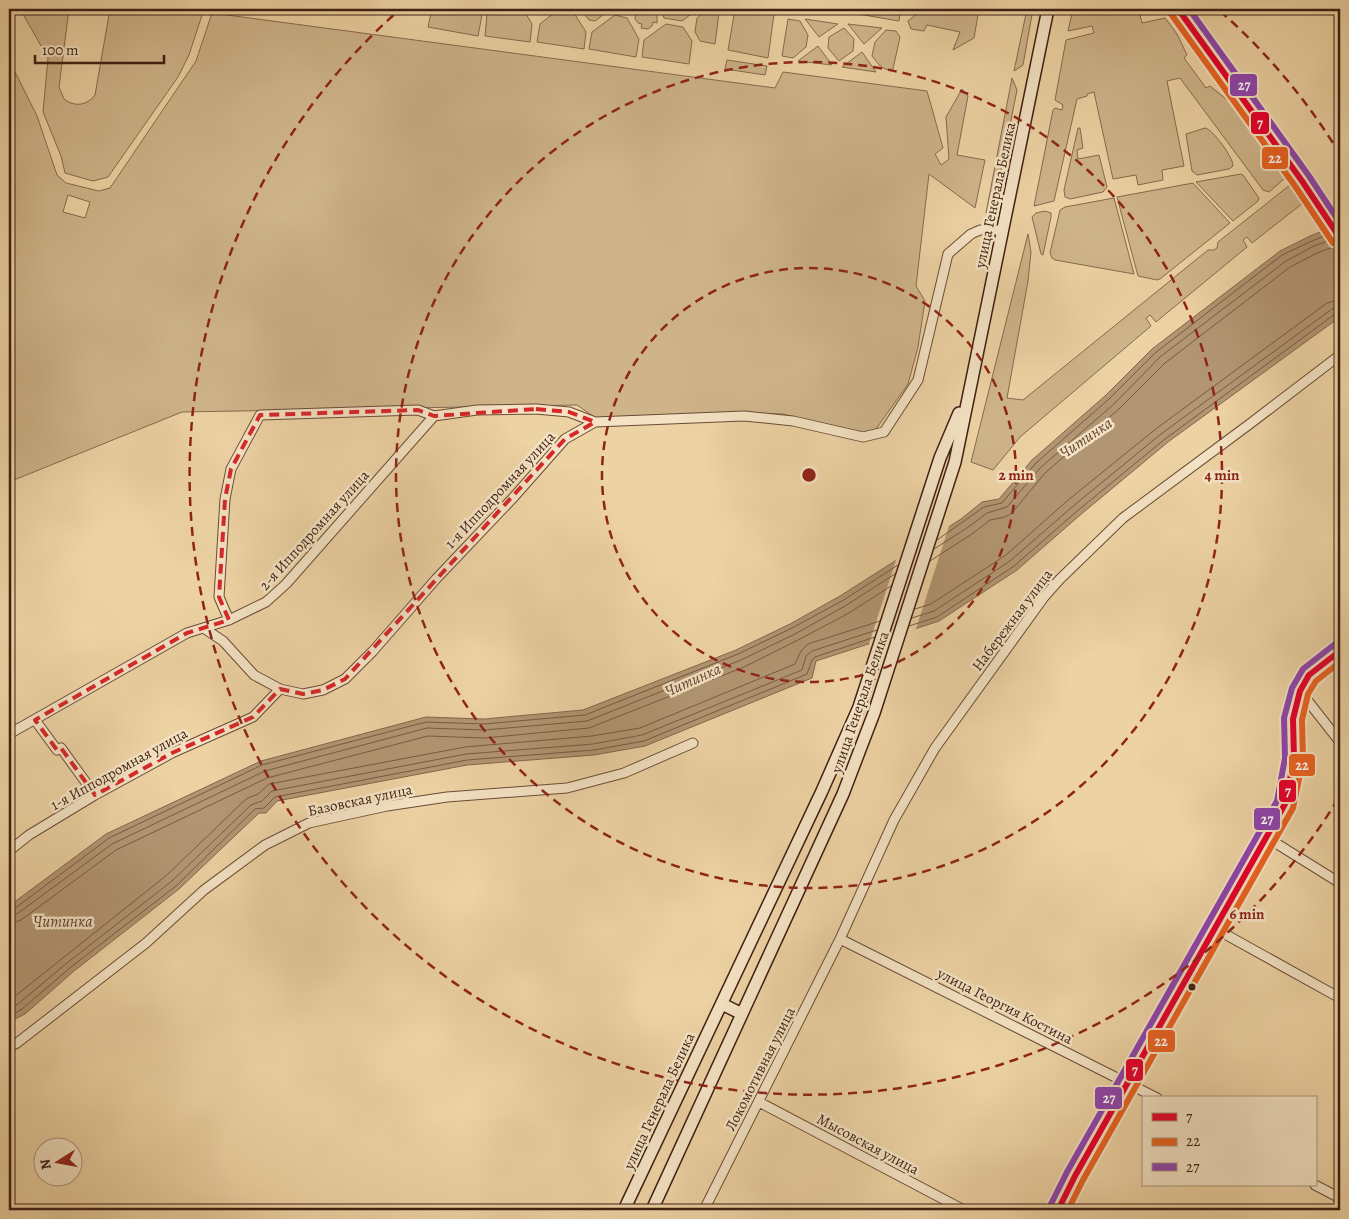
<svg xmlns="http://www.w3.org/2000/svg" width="1349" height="1219" viewBox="0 0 1349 1219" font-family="Alegreya,serif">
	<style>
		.green { fill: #cfb48a; stroke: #866a4e; fill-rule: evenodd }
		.water { fill: #b29572; stroke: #84664c }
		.pier { fill: #edd2a3 }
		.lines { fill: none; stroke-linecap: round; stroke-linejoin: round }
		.shore { stroke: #785a42; stroke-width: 1 }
		.street-casing { stroke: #6a4c36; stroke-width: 11 }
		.secondary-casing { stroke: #3e1f12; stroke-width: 14 }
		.street { stroke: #f3e2c3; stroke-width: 9 }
		.secondary { stroke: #f3e2c3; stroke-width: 11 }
		.bus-1-casing { stroke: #f3e2c3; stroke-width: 10 }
		.bus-2-casing { stroke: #f3e2c3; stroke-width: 10 }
		.bus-3-casing { stroke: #f3e2c3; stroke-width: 10 }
		.bus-1 { stroke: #e4002b; stroke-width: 6 }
		.bus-2 { stroke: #e96221; stroke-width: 6 }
		.bus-3 { stroke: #8e44ad; stroke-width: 6 }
		.marked { fill: none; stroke: #d62828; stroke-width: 4; stroke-dasharray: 10 6; stroke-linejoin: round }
		.ring { fill: none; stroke: #8f2418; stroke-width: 2.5; stroke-dasharray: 9 6 }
		.bus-dot { fill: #3e1f12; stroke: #f3e2c3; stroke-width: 2 }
		.labels { text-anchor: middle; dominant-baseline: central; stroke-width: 5; stroke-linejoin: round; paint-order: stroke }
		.street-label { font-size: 15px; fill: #3e1f12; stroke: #f3e2c3 }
		.water-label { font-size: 16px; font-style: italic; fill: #61422f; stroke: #f3e2c3 }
		.centre { fill: #8f2418; stroke: #f3e2c3; stroke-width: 2.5 }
		.ring-label { font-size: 15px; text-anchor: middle; font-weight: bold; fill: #8f2418; stroke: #f3e2c3; stroke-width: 5; stroke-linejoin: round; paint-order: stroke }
		.line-badge { stroke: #f3e2c3; stroke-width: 2 }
		.badge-label { font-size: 14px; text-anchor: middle; font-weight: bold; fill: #fff }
	</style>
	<rect width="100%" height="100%" fill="#edd2a3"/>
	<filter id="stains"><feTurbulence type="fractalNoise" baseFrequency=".004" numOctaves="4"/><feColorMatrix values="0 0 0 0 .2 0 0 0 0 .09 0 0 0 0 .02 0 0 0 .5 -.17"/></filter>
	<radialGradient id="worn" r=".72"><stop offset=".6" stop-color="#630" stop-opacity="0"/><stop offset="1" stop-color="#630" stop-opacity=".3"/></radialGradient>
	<path class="green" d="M20,9h49l-10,78 5,12c11,8 22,7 31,-4l15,-86h72l21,3 -14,43 -11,22 -70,100 -15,4 -28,-8 -4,-17 -18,-44 5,-54z
		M432,9h43l7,6 -4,21 -50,-9z
		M495,9h28l9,15 -2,18 -45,-6 2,-22z
		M559,9l15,4 12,19 -2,17 -47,-7 3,-18z
		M583,9h22l-2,6 -8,6 -6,-1 -6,-7z
		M643,9h10l4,7v7l-4,-1 -1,4 -4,3 -7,-1 1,-4 -4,-1 -3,-4 1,-7 4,1z
		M660,9h38l-16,12 -18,-3z
		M735,9h11l28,5 -6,44 -40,-8z
		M829,9h66l5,3 -1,9z
		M919,9h60l-5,29 -21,12 7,-18 -33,-7 -3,6 -13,-2 -3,-8 10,-8z
		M1027,9h6l-10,56 -9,6z
		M1073,9h16l6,3 2,-3h62l1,2 -20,4 2,8 23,-5 12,16 10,21 -3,3 22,30 4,-2 21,17 54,75 -16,14 -6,-2 -83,-112 -13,3 17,85 -22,4 1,10 -25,5 -2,-10 -23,4 -19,-87 -7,2v2l-10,3 -23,102 -20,5 19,-96 2,-2 7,2 1,-5 -8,-5 11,-60 28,-7 -2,-7 -24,5z
		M707,10l12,2 -4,32 -15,-3 -5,-9 2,-14z
		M212,13l563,75 8,-16 144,19 16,57 -8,6 6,11 8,-6 -3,-42 16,-28 6,7 -11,59 28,5 -10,48 -46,-34 -13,112 9,15 -7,46 -10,37 -32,45 -12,5 -81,-20 -55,-1 -131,6 -20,-14 -395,7 -173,70v-430l2,12 26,52 20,59 9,8 33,8 11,-3 86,-127zM68,195l22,7 -5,16 -22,-6z
		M615,15l12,3 12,21 -3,18 -47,-8 3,-17z
		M788,19l12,2 8,14 -2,12 -13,11 -11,-2z
		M805,19l33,5 -19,13z
		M666,24l17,3 9,14 -3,23 -47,-7 2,-17z
		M848,24l34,4 -18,16z
		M844,28l10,11 -1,12 -14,10 -11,-13 1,-11z
		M886,30l10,1 4,6 -7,32c-11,3 -15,-6 -21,-13l3,-14z
		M818,46l14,19 -34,-4z
		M862,52l14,20 -34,-5z
		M727,60l40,6 -2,9 -40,-6z
		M1012,78l5,12 -23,115 -8,8z
		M1078,128h2l3,20 -6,2 1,9 21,-4 8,32 -4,5 -33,7 -5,-2 -1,-7z
		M1205,128c8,1 29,31 28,38l-4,3 -32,6 -5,-4 -6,-37z
		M1241,174l2,1 16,23 -1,3 -25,20 -37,-39z
		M1193,183l37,40 -70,56 -3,1 -19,-4 -21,-79z
		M1290,185l13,18 -51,40 -5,-6 -4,3 4,7 -91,75 -6,-7 -4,3 5,8 -131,111 -27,33 -22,-8 57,-228 3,18 -3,29 -21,117 16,2 185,-150h6l3,-2 1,-6z
		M1114,198l20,76 -79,-14 -3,-2 -2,-5 10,-43 5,-3z
		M1045,211l6,2v4l-8,38 -2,-1 -9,-37 4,-4z"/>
	<path class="water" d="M1340,224v93l-172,125 -89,74 -62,54 -78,51 -123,40 -4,17 -167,68 -51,9 -127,10 -190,36 -11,12h-7l-80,76 -105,82 -49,43 -16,8v-116l97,-72 155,-73 165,-44 58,2 99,-9 153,-60 54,-26 50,-28 121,-77 21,-17 17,-3 33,-39 74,-65 46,-46 128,-98 30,-15z"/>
	<path class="pier" d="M950,523l-35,109 -47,15 29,-90z"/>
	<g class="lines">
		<path class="shore" d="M937,540l47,-33 18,-4 34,-40 73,-64 46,-46 127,-98 30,-14 17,-7
			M934,549l33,-21 20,-15 20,-6 33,-39 74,-64 46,-47 126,-96 28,-15 19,-7
			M930,561l42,-27 18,-14 15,-3 7,-4 33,-40 74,-64 46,-46 125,-96 27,-14 22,-8
			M915,609l16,-5 75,-49 61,-54 90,-73 170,-125 13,-4
			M912,618l22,-7 76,-50 62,-54 89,-73 171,-125 8,-2
			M909,626l28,-9 77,-51 62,-54 89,-73 170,-125 5,-1
			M9,910l5,-1 95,-71 153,-73 164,-43 58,2 101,-9 153,-61 54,-26 50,-27 56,-36
			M9,916l8,-2 95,-70 153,-73 162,-43 58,2 102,-9 154,-61 54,-26 50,-28 50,-32
			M9,924l12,-4 95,-70 151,-72 161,-42 57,2 104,-10 155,-61 54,-27 51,-27 42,-27
			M9,1001l158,-126 79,-76 12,-5 11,-10 196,-37 127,-11 48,-8 155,-64 6,-13 7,-7 72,-23
			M9,1010l9,-6 49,-41 105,-82 79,-76 11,-4 10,-10 194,-37 127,-10 49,-9 160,-65 4,-14 6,-5 65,-21
			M9,1017l13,-8 49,-42 105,-81 79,-77 9,-1 11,-11 192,-37 127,-10 50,-9 163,-67 5,-14 3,-3 60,-20"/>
		<g class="street-casing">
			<path id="street" d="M229,620l-10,-23 6,-98 6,-30 29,-54 158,-5 16,6 43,-6 59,-1 33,3 26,10
				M205,629l18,12 31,34 26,14
				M1300,691l40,51
				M35,720l22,30 4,-2 34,47
				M9,734l178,-101 42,-13 37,-18 20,-18 148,-168
				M1266,837l74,46
				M9,851l20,-16 66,-40 77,-42 81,-36 27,-28 23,5 20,-4 22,-11 28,-28 63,-72 76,-80 53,-60 30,-17 149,-6 49,5 70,16 21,-5 34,-52 30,-126 23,-20 9,-4h22
				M1214,928l126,70
				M840,939l317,159
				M9,1047l8,-4 129,-100 58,-53 61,-45 44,-22 78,-17 60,-9 120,-9 57,-15 69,-30
				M759,1102l205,108
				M1315,1185l25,13
				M704,1210l136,-271 54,-119 41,-72 109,-151 16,-18 63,-61 128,-95 89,-68
				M1058,1210l17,-34 210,-372 9,-45 -1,-40 7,-28 9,-16 31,-24"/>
		</g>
		<g class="secondary-casing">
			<path id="secondary" d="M1178,9l124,172 38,57
				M722,1004l20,10
				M624,1210l198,-419 37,-84 81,-249 19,-45
				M652,1210l191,-416 31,-81 81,-251 93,-453"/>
		</g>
		<use href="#street" class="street"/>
		<use href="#secondary" class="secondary"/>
		<g class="bus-1-casing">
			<path id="bus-1" d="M1178,9l124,172 38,57
				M1058,1210l17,-34 210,-372 9,-45 -1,-40 7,-28 9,-16 31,-24"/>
		</g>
		<g class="bus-2-casing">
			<path id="bus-2" d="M1171,14l124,172 38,57
				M1068,1210l15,-30 210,-372 10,-48 -1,-40 6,-26 8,-13 24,-19"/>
		</g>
		<g class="bus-3-casing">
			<path id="bus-3" d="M1189,9l120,167 31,47
				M1050,1206l17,-34 210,-371 8,-43 -1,-40 8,-30 11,-19 32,-25"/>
		</g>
		<use href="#bus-1" class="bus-1"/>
		<use href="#bus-2" class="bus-2"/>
		<use href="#bus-3" class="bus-3"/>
	</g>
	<path class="marked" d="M536,409l33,3 26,10 -30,17 -220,240 -22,11 -20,4 -23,-5 -27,28 -81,36 -77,42 -34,-47 -4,2 -22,-30 152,-87 42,-13 -10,-23 6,-98 6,-30 29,-54 158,-5 16,6z"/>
	<g class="ring">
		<circle cx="809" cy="475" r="207"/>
		<circle cx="809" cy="475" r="413"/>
		<path d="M1338 799A620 620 0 1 1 398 11M1220 11A620 620 0 0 1 1338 151"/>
	</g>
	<circle class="bus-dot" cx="1192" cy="987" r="4.5"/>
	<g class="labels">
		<g class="street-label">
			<text transform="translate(995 195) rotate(-78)">улица Генерала Белика</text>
			<text transform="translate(500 490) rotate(-47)">1-я Ипподромная улица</text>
			<text transform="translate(314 530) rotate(-48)">2-я Ипподромная улица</text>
			<text transform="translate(1012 620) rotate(-53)">Набережная улица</text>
			<text transform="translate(860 702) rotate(-71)">улица Генерала Белика</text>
			<text transform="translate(119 769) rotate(-29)">1-я Ипподромная улица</text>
			<text transform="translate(360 800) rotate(-12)">Базовская улица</text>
			<text transform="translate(1005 1006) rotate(27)">улица Георгия Костина</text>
			<text transform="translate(760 1069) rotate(-63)">Локомотивная улица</text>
			<text transform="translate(659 1101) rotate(-65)">улица Генерала Белика</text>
			<text transform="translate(868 1144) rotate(28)">Мысовская улица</text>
		</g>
		<g class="water-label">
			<text transform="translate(1086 438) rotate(-34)">Читинка</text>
			<text transform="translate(693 680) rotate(-24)">Читинка</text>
			<text x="63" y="922">Читинка</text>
		</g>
	</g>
	<circle cx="809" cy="475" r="8" class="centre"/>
	<g class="ring-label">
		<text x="1016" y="480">2 min</text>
		<text x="1222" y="480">4 min</text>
		<text x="1247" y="919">6 min</text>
	</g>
	<g class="line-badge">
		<rect x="1229" y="73" width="29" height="24" rx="5" fill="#8e44ad"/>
		<rect x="1250" y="111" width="20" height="24" rx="5" fill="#e4002b"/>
		<rect x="1261" y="146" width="28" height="24" rx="5" fill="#e96221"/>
		<rect x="1288" y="753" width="28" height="24" rx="5" fill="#e96221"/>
		<rect x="1278" y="779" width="19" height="24" rx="5" fill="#e4002b"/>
		<rect x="1253" y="807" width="28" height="24" rx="5" fill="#8e44ad"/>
		<rect x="1147" y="1029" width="29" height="24" rx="5" fill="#e96221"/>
		<rect x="1125" y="1058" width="19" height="24" rx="5" fill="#e4002b"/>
		<rect x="1094" y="1086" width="29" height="24" rx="5" fill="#8e44ad"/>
	</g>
	<g class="badge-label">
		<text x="1244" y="90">27</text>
		<text x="1260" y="128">7</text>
		<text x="1275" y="163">22</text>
		<text x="1302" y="770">22</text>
		<text x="1288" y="796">7</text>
		<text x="1267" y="824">27</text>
		<text x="1161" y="1046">22</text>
		<text x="1135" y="1075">7</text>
		<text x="1109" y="1103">27</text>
	</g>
	<rect width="1349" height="1219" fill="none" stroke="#edd2a3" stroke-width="30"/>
	<rect x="10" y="10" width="1329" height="1199" fill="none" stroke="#3e1f12" stroke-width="2.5"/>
	<rect x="15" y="15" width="1319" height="1189" fill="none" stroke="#3e1f12"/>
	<rect x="1142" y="1096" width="175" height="90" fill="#f3e2c3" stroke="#ab947c"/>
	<rect x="1152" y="1113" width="25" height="8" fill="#e4002b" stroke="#ab947c"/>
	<text x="1186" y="1122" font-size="15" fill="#3e1f12">7</text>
	<rect x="1152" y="1138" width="25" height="8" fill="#e96221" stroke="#ab947c"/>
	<text x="1186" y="1146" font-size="15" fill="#3e1f12">22</text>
	<rect x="1152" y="1163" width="25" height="8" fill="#8e44ad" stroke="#ab947c"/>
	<text x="1186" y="1172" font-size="15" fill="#3e1f12">27</text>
	<g transform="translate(58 1162) rotate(259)"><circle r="24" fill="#f3e2c3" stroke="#ab947c"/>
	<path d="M0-4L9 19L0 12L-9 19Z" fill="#8f2418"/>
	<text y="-8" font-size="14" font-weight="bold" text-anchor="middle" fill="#3e1f12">N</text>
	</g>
	<path d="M35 55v8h129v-8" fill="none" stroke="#3e1f12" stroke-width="2.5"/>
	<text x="42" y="55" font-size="15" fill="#3e1f12" stroke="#f3e2c3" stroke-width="4" paint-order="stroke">100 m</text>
	<rect width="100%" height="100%" filter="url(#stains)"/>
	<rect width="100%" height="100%" fill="url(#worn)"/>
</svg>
